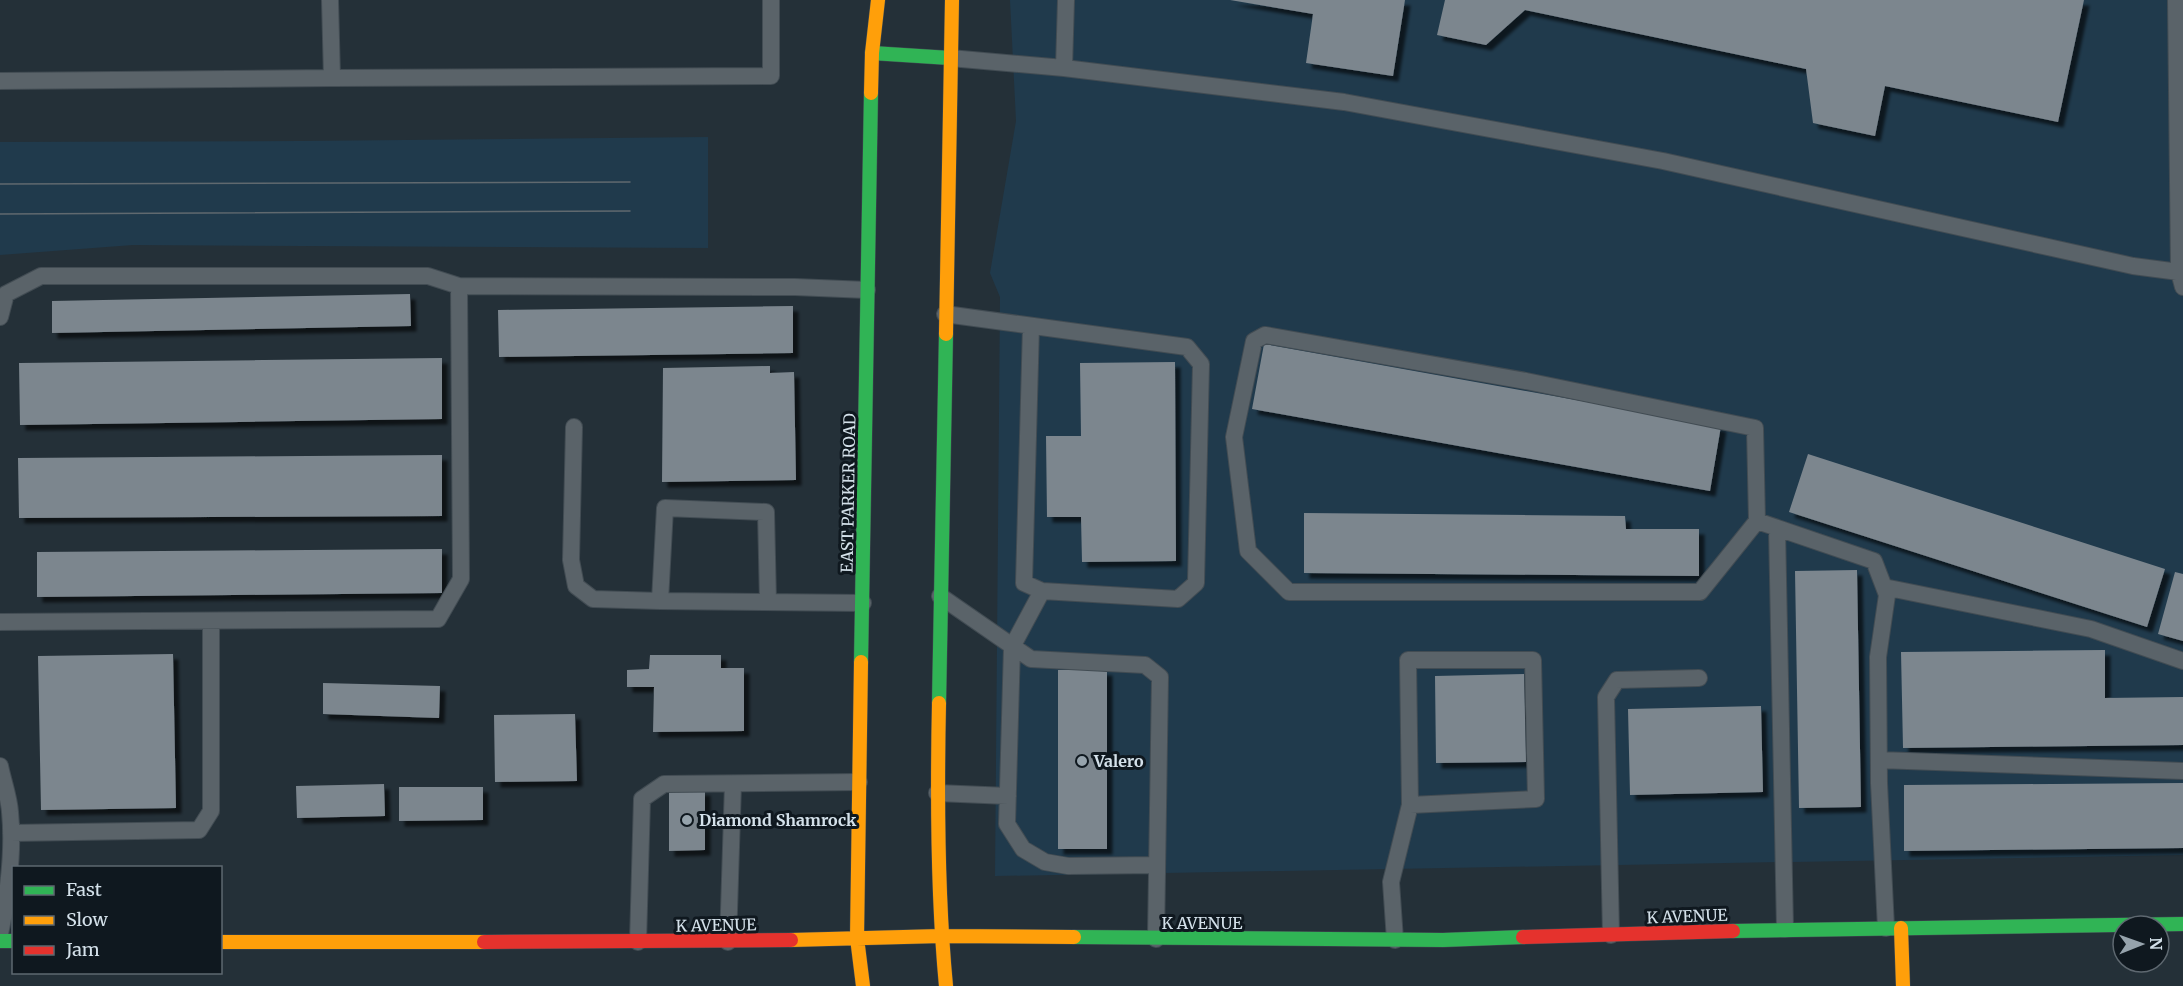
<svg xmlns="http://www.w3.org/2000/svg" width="2183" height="986" viewBox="0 0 2183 986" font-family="Merriweather,serif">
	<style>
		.built { fill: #203a4c }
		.building { fill: #7c868e; filter: url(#shadow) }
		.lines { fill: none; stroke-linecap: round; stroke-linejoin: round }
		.lane-casing { stroke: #424c53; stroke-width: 18 }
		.fast-casing { stroke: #424c53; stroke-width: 15 }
		.slow-casing { stroke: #424c53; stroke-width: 15 }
		.jam-casing { stroke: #424c53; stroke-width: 15 }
		.lane { stroke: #5a6369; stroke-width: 16 }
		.fast { stroke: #30b455; stroke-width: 14 }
		.slow { stroke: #ff9f0a; stroke-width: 14 }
		.jam { stroke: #e5322d; stroke-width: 14 }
		.tram { stroke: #60696f; stroke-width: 1.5 }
		.poi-dot { fill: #96a3ac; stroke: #0f181f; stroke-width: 2 }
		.labels { text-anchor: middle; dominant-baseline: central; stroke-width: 6; stroke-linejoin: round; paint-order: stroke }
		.street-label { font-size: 16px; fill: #d4e1ea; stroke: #0f181f }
		.poi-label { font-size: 16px; font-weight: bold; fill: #d4e1ea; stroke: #0f181f; text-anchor: start }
	</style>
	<defs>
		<filter id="shadow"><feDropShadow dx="5.5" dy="5.5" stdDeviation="1.5" flood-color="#0009"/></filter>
	</defs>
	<rect width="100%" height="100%" fill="#243038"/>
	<path class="built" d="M1010,0h1173v855l-1188,21 5,-579 -10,-24 26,-152z
		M708,137v111l-575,-3 -133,10v-113l300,-1z"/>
	<path class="building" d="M1230,0h175l-12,76 -87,-13 7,-49z
		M1445,0h639l-26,122 -173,-36 -10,50 -62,-13 -7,-54 -281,-59 -39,35 -49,-10z
		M410,294l1,32 -359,7v-32z
		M793,306v47l-294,4 -1,-47z
		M1264,344l457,82 -11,65 -458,-82z
		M442,358v61l-422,6 -1,-62z
		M1175,362l1,199 -94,1 -1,-45h-34l-1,-81h35l-1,-73z
		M770,366v7l24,-1 2,108 -134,2 1,-114z
		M1808,454l357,115 -18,58 -358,-115z
		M442,455v61l-423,2 -1,-60z
		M1304,513l321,3 1,13h73v47l-395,-3z
		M442,549v44l-405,4v-45z
		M1857,570l4,237 -62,1 -4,-237z
		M2175,572l8,2v67l-25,-7z
		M2105,650v48l78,-1v48l-280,3 -2,-96z
		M173,654l3,154 -135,2 -3,-154z
		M650,655h71v13h23v63l-91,1 1,-45h-27v-17l22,-1z
		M1058,670h49v179h-49z
		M1524,674l2,88 -90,1 -1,-87z
		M323,683l117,3 -1,32 -116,-4z
		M1761,706l2,86 -133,3 -2,-86z
		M575,714l2,67 -82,1 -1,-67z
		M2183,783v65l-279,3v-66z
		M384,784l1,32 -88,2 -1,-32z
		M399,787h84v33l-84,1z
		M669,790h36v60l-36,1z"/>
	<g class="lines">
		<g class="lane-casing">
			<path id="lane" d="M2176,0l3,272 4,15
				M950,58l114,10 280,34 319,59 470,105 46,6
				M1064,68l2,-68
				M332,78l439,-2v-76
				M0,81l332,-3 -2,-78
				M945,314l242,33 14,17 -5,219 -18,16 -136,-8 -18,-8 7,-257
				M0,317l6,-23 35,-18h387l31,10 336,1 72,3
				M574,427l-3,133 5,26 17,13 67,2
				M1757,521l-57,71h-411l-41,-41 -14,-114 20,-96 11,-6 261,46 229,47 2,93 117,40 13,34 -9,62 1,126 7,145
				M1777,528l8,401
				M1884,587l207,42 92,32
				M1042,591l-30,56 -5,177 16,25 22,13 23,4 89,-1
				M940,596l91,63 114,6 15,12 -4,262
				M768,602l-2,-90 -101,-4 -5,93c68,1 135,1 203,2
				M0,622l438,-3 23,-40 -2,-293
				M1879,760l304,11
				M0,766c3,15 9,31 10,46 4,40 -2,83 -10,122
				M937,793l71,3
				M11,833l188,-3 12,-19v-190
				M1611,935l-5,-238 11,-17 82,-2
				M1395,940l-4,-58 19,-77 -2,-145h125l3,139 -126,6
				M638,942l4,-143 22,-15 195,-2
				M728,942l5,-158"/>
		</g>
		<g class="fast-casing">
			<path id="fast" d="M872,53l78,5
				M861,662l10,-569
				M939,703l7,-369
				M1733,931l450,-7
				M1074,937l369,3 80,-3
				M0,941h14"/>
		</g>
		<g class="slow-casing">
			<path id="slow" d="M871,93l1,-40 6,-53
				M946,334l6,-334
				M861,662l-4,276 6,48
				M939,703c-2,94 -2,189 7,283
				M1901,928l2,58
				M791,940l150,-4 133,1
				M220,942h264"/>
		</g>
		<g class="jam-casing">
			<path id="jam" d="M1523,937l210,-6
				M484,942l307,-2"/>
		</g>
		<use href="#lane" class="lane"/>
		<use href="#fast" class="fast"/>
		<use href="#slow" class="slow"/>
		<use href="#jam" class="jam"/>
		<path class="tram" d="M0,184l630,-2
			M0,214l630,-3"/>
	</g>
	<g class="poi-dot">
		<circle cx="1082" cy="761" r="6"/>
		<circle cx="687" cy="820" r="6"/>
	</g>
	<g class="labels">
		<g class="street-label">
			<text transform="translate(848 493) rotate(-89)">EAST PARKER ROAD</text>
			<text transform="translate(1687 916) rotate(-2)">K AVENUE</text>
			<text x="1202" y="923">K AVENUE</text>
			<text transform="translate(716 925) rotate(-1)">K AVENUE</text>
		</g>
		<g class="poi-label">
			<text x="1094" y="761">Valero</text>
			<text x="699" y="820">Diamond Shamrock</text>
		</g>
	</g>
	<rect x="12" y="866" width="210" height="108" fill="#0f181f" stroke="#5e6870" stroke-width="1.5"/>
	<rect x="24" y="886" width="30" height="9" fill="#30b455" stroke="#5e6870" stroke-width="1.5"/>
	<text x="66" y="896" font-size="18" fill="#d4e1ea">Fast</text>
	<rect x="24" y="916" width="30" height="9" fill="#ff9f0a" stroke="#5e6870" stroke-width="1.5"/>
	<text x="66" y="926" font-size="18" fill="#d4e1ea">Slow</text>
	<rect x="24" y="946" width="30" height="9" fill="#e5322d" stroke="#5e6870" stroke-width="1.5"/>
	<text x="66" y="956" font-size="18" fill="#d4e1ea">Jam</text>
	<g transform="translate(2141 944) rotate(89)"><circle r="28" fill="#0f181f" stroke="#5e6870" stroke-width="1.5"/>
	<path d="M0-4.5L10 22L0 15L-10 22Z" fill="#96a3ac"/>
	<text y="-9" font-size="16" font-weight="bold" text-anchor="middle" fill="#d4e1ea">N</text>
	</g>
</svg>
